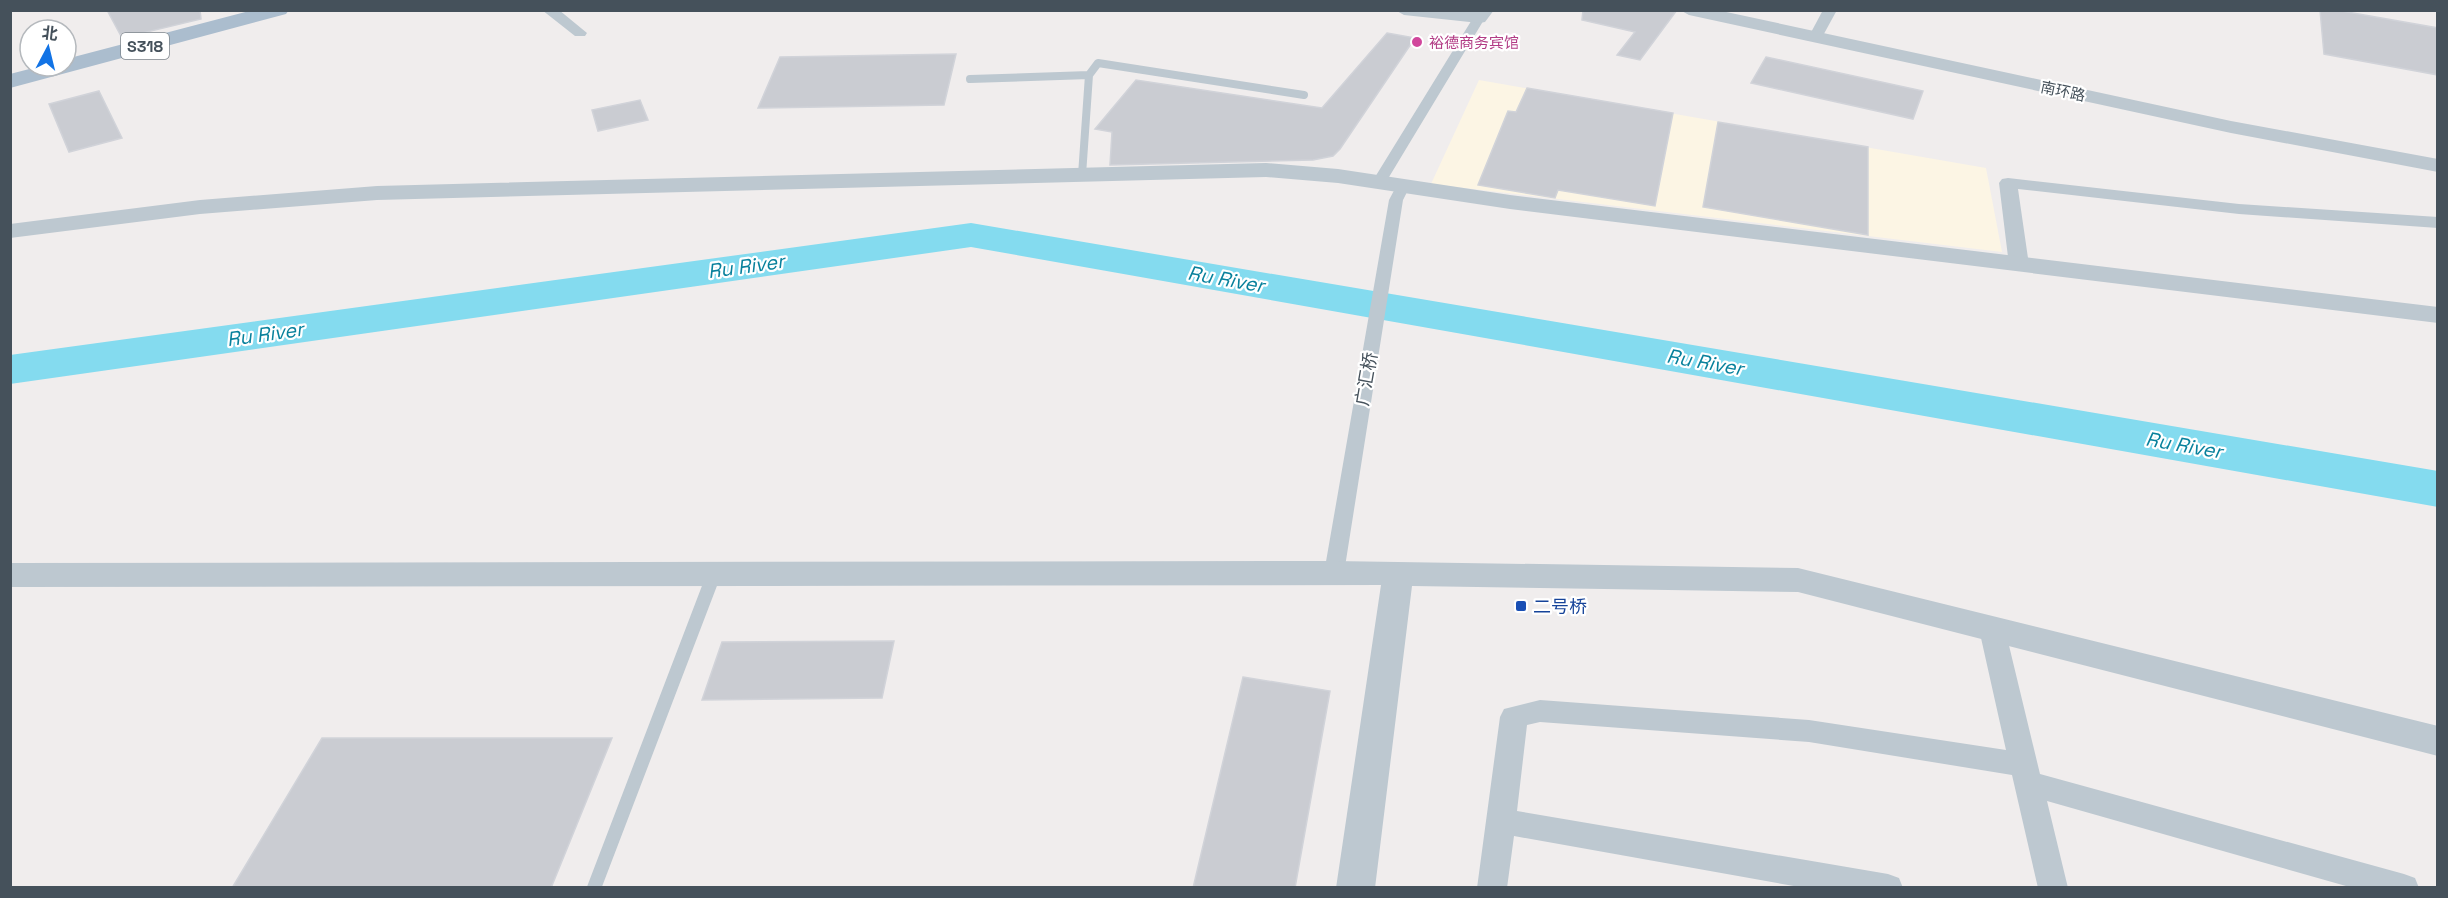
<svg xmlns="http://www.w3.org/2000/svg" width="2448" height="898" viewBox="0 0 2448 898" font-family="'Space Grotesk','Noto Sans SC',sans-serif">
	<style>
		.commercial { fill: #fcf5e4 }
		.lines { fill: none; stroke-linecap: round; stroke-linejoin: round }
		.river { fill: #84dbef; fill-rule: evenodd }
		.building { fill: #caccd2; stroke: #d1d3d9; stroke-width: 1.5 }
		.service-far1 { stroke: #bdc8d0; stroke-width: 8 }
		.service { stroke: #bdc8d0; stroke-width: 14 }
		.pedestrian { fill: #bdc8d0; fill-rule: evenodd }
		.minor { fill: #bdc8d0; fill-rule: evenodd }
		.tertiary { fill: #bdc8d0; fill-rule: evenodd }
		.primary { fill: #abbdce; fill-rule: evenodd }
		.hotel-dot { fill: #d1479c; stroke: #fff; stroke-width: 2 }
		.transit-dot { fill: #1a4fb4; stroke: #fff; stroke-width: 2 }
		.labels { text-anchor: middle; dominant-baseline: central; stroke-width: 4.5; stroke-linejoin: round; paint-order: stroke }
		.far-hotel-label { font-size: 15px; fill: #b23c85; stroke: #fff; text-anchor: start }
		.far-street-label { font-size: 15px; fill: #45515b; stroke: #fff }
		.shield { fill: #fff; stroke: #7d858c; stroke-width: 1.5 }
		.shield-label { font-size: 16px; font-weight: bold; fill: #45515b }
		.street-label { font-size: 18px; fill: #45515b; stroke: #fff }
		.transit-label { font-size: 18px; fill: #164399; stroke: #fff; text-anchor: start }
		.water-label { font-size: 20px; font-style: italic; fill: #08819c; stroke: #fff }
	</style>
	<rect width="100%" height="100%" fill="#f0eded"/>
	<path class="commercial" d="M1479,80l507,88 16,84 -571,-68z"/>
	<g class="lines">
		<path class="river" d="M971,223l1467,248v36l-1467,-260 -961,137v-29z"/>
	</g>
	<path class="building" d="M107,10h93l1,9 -79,19z
		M1583,10h94l-37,50 -23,-5 18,-23 -53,-12z
		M2320,10h16l102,18v47l-114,-21z
		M1387,33l28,5 -75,111 -7,7 -20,4 -203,5 2,-33 -17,-3 41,-49 186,28z
		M956,54l-12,51 -186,3 22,-51z
		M1766,57l157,34 -10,28 -162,-36z
		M1527,88l146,25 -18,93 -97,-16 -3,8 -77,-13 30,-74 8,1z
		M99,91l23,47 -53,14 -20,-48z
		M640,100l8,20 -50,11 -6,-21z
		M1718,122l150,25v88l-165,-28z
		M894,641l-12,57 -180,2 20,-58z
		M1243,677l87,14 -35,197h-102z
		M322,738h290l-61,150h-319z"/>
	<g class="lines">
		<path class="service-far1" d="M970,79l119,-4
			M1082,175l7,-100 9,-12 206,32"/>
		<path class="service" d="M594,888l120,-314"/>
		<path class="pedestrian" d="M1479,15l6,3 -99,164 -7,4 -5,-1 -2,-3 101,-164z
			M1403,182l7,4 -7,14 -59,373 -3,5 -7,2 -7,-2 -3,-5 65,-373 9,-17z"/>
		<path class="minor" d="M542,10h17l28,23 -2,3h-10z
			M1823,10h14l-17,31h-10l-2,-3z
			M2008,178l231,26 199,13v11l-199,-14 -221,-25 11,76 -3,4h-14l-3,-4 -10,-82 3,-4z
			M1992,619l9,3 4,7 35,145 364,100 11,4 4,10h-66l-306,-87 21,87h-30l-26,-113 -203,-33 -269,-20 -13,3 -10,86 371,63 11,4 4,10h-98l-291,-52 -7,52h-30l23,-171 4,-8 36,-9 269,20 197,30 -27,-121 4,-7z"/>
		<path class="tertiary" d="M1395,10h99l-9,12 -6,1 -75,-8z
			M1680,10h37l514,111 207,38v13l-207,-39 -542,-118z
			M1266,163l72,6 172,26 928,112v16l-928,-114 -172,-26 -72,-6 -889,23 -177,14 -190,24v-14l190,-24 177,-14z
			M1334,561l464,7 640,158v30l-640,-164 -386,-6 -37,302h-39l45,-303 -1371,2v-24z"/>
		<path class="primary" d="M253,10h36l-3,4 -276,74v-14l31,-8h25v-7z"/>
	</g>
	<circle class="hotel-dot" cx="1417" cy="42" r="6"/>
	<rect class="transit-dot" x="1515" y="600" width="12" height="12" rx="3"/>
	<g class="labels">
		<g class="far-hotel-label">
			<text x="1429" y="42">裕德商务宾馆</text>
		</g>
		<g class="far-street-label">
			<text transform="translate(2063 91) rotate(12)">南环路</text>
		</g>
		<rect class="shield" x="121" y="33" width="48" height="26" rx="4.5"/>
		<g class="shield-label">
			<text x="145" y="46">S318</text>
		</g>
		<g class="street-label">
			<text transform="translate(1366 379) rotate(-80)">广汇桥</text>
		</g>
		<g class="transit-label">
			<text x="1533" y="606">二号桥</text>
		</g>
		<g class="water-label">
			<text transform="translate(746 266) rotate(-8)">Ru River</text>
			<text transform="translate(1226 279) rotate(10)">Ru River</text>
			<text transform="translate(265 334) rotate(-8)">Ru River</text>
			<text transform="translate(1705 362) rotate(10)">Ru River</text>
			<text transform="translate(2184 445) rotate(10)">Ru River</text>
		</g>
	</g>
	<rect width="2448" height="898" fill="none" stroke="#45515b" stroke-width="24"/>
	<g transform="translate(48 48) rotate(7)"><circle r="28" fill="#ffffff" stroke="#b5b9bd" stroke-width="1.5"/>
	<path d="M0-4.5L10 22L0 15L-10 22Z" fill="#1273e5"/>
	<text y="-9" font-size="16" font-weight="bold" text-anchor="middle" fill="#45515b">北</text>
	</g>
</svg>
